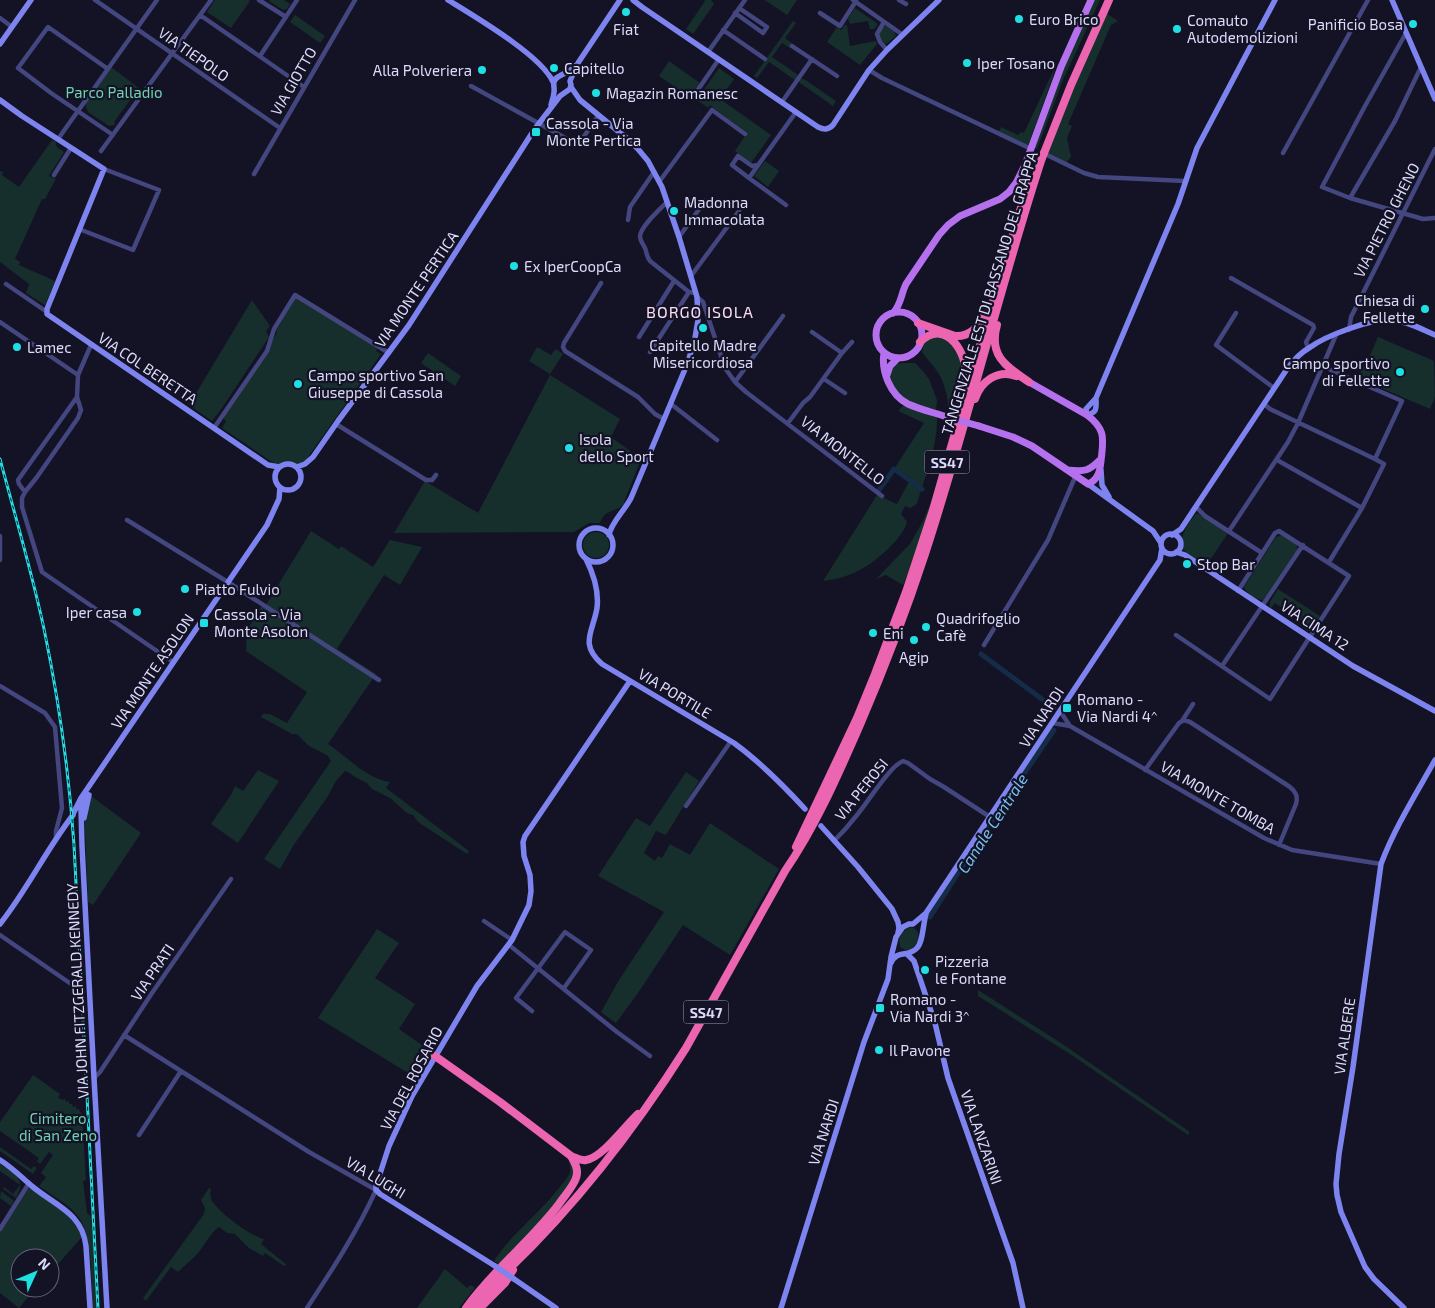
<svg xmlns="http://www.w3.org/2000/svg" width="1435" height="1308" viewBox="0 0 1435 1308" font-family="'Exo 2',sans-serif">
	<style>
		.green { fill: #162f2c }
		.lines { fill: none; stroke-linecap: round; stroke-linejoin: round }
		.canal { stroke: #152c47; stroke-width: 5 }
		.street { stroke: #43467f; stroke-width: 4.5 }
		.secondary { stroke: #7e84ef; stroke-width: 5.5 }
		.primary { stroke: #b570ed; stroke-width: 7 }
		.highway { stroke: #ec65b0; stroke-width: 8 }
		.rail-casing { stroke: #1fdfe3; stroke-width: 3 }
		.rail { stroke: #141225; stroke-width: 1; stroke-dasharray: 4; stroke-linecap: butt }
		.secondary-bridge { stroke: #7e84ef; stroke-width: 5.5 }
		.primary-bridge { stroke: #b570ed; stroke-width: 7 }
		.highway-bridge { stroke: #ec65b0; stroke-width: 8 }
		.poi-dot { fill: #1fdfe3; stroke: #141225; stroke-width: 2 }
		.labels { text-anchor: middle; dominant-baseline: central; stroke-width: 4.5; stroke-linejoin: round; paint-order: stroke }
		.shield { fill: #141225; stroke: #a09fbb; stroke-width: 1 }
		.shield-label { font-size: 14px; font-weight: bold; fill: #dcdbfb }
		.poi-label { font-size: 15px; fill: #dcdbfb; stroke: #141225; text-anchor: start }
		.street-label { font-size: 15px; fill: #dcdbfb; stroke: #141225 }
		.park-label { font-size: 15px; fill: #6fd2b2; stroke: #141225 }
		.neighbourhood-label { font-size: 16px; letter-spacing: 1px; fill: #fbddf2; stroke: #141225 }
		.water-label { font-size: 16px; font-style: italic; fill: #76c0ee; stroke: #141225 }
	</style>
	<rect width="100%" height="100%" fill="#141225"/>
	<path class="green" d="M215,0h33l2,1 -19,27 -24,-16z
		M270,0h14l6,4 -3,5 -4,1 -14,-9z
		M704,0h7l3,4 -21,30 -7,-5 19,-28z
		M765,0h32l-10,15z
		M1094,0h6l-37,80 -26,69 -4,-2 24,-64z
		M855,8l23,16 -4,5h-4l-2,-8 -18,3 -2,-5z
		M1106,13l12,8 -7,4 -43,99 4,2 -5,12 4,19 -5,6 -19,-9 11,-32z
		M295,15l30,21 -5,7 -30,-21z
		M793,21l3,2 -11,15 8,6 -3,4 -8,-5 -10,14 26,18 -3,5 -26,-18 -12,16 -3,-2z
		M845,25h2l3,21 26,-5 1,3 -17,21 -33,-23 10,-15 4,3z
		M886,26l8,5 2,5 -10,8 -5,-4 -2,-7 4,-6z
		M669,61l31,22 -10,13h-2l-29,-20z
		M1056,65l-4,14 -24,67 -31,-15 3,-1 1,-3 17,8 3,-3 3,1z
		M111,67l28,21 -25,34 1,3 -6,1 -21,-14 -3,-8z
		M719,68l15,11 -14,20 51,36 -20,28 -16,-12 12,-18 -37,-28 -2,3 -11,-8z
		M801,79h3l32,22 -3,5 -33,-23 -1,-2z
		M52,140l4,2v4l8,6 -15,24 7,3 -11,20h-3l-27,60 5,3 -1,3 36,16 -10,24 -19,-12 3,-9 -29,-22v-91l3,1 -1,3 17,12z
		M765,161l14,10 -11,16 -14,-11z
		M297,295l78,48 2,6 -1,2 5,3 -78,110 -5,1 -4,-2 -3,3 -7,-4 -6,4 -56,-38 4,-7 -2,-2v-3l53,-83 -1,-2z
		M252,300l18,26 -4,5 3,6 -47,71 -10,13 -23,-16z
		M930,336h15l19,24v23l-9,32 -7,-2c1,-13 -3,-30 -11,-42 -5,-7 -10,-12 -15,-19l3,-11z
		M1378,337l56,24 1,36 -5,12 -72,-31 8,-18h2z
		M537,347l14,8 5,-6 7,5 -13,20 -21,-13z
		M428,353l33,23 -6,10 -34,-23z
		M904,363h11l7,7 7,9 8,21 -1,10 -31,-9 -11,-12 -5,-14 1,-5 5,-6z
		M550,375l70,44 -9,18 30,22 -18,46c-9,8 -17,3 -23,18h-11l-15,9 -180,1 31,-52 53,32z
		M904,405l33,11c1,29 -11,58 -20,87l-3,3 -4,2 -5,-2 -4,8 6,8c-3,10 -10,18 -18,26 -20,19 -38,30 -66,33l54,-86 20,9 14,-26 -17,-9 30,-46 -26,-12z
		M934,495l-20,65 -11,25 -17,-10 -10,4 34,-35 13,-23z
		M1197,513l31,20 -22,33c-5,-3 -21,-12 -23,-17 -5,-11 6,-28 14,-36z
		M311,531l28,18 2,-3 32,21 17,-27 32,7 -22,38 -16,-10 -47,74 39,25 -48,70c20,13 37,34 62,38l-4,6 83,63 -2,3 -49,-32 -5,-7 -6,-2 -17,-15 -18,-9 -5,-6 -12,-6 -7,-5 -3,-1 -9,10 -8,15 -35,50 -13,23 -16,-10 67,-98 -4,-6 -18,-9 -12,-12h-5l-31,-17 2,-3h7l17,9 20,-31 -61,-41 1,-20 16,-28 3,2z
		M583 545a13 13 0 1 1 26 0a13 13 0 1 1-26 0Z
		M1282,535l14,9 2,5 -34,51c-7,1 -18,-7 -20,-13l32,-50z
		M1278,589l42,27 -10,15 -5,-1 3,-5 -33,-22 -4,5 -1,-1v-5z
		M258,770l21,11 -41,62 -27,-19 20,-29 4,-9 8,5z
		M686,772l13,9 -33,54 -10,-4 -12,22 11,8 3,-5 4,2 8,-14 20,11 20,-32 69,46 -49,86 -47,-30 -45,68 -22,30 -15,-11 18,-32 45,-68 -66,-36 38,-58 14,8z
		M91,796l50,37 -48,72 -5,-3 -3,-73v-11z
		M910,927l4,1 4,4c1,9 -2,15 -11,19l-7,-4 -1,-9 6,-8z
		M377,929l22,14 -24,35 40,26 -16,25 34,24 -15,26 -100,-61z
		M978,990l86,55 126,87 -2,3 -118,-81 -92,-58z
		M33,1075l27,19 -2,3 4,3 3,-1 1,3 3,-1v3h3l1,3 3,-1v3h3l1,3 2,2 4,66 -3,1 4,32 5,4 5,91h-5c-1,-26 2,-74 -16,-94 -9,-11 -25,-19 -37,-28l7,-9 -5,-4 12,-18 -4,-3 -9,12 -3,-3 2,-3 -39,-27v-9z
		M0,1147l31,22 3,-3 3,2 -4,6 -33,-23z
		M569,1160l6,7 -2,12 -10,15 -22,27 -42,43 -5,-3c17,-27 45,-47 65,-73 3,-4 7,-8 10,-13 2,-5 1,-10 0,-15z
		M0,1164c15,10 27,15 16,34l-13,-9 1,-2 9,7 7,-9 -20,-14z
		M30,1188l36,25 8,8 8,16 -32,36v-15h-30v30h16l-17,20 -19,-15v-62l25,-40z
		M209,1188l2,1c-1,3 -1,8 1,12 9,13 37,34 52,38l-3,5 26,21 -3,1 -19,-13 -2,3 -14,-8 -14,-14 -8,-1 -8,-6c-9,6 -13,16 -20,25 -6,7 -14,13 -21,20l-7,-5 -25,34 -3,-3 61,-84 1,-6 -4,-8z
		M1,1191l13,10 -3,5 -11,-8z
		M445,1269l22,19 4,-3 4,3 -16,20h-42z"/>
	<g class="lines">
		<path class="canal" d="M879,490l15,-21 28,20
			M981,654l73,54
			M930,917l59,-92 65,-95"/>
		<path class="street" d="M95,0l185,128
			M259,0l27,17
			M853,0l50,35
			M899,0l7,4
			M735,13l28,20 4,-6 -28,-19
			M820,13l20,13 16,-25
			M200,15l104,72
			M0,18l12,9
			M884,22l-7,12 3,8 7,8
			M723,30l42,29
			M1406,33l-41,73 -43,81 28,11 73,21 12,-1
			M792,46l45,30
			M708,52l37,-52
			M260,56l37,-56
			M108,69l-60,-42 -30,41 33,25 62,42
			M869,70l13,8 145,69
			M471,86l107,59 20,-29
			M693,97l26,-38
			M782,102l30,-43
			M58,139l99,-139
			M101,151l110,-151
			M1283,153l85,-153
			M1047,155l37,18 14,4 87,4
			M758,165l-6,1 -14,-10 -6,9 17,13 47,-66
			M254,174l101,-174
			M54,175l17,-27
			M749,178l37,27
			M659,182l53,-72 33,24
			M1350,198l45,-77 26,-54
			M667,202c-7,7 -26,24 -27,34 0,6 5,10 6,15 1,4 1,6 4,10l39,31 7,1
			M628,220l2,-13 24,-35
			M79,229l54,21 26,-60 -55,-21
			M679,237l26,-36
			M691,276l48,-65
			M1231,278l82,47 1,3 -8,14 2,6
			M601,283l-37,60 -1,4 2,4 73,46 17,17 9,5
			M6,284l41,28
			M697,297l6,5 22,66 10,14 11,10 136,104
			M1236,313l-20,32 58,43
			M0,322l78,53
			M1349,330l2,-13 84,-168
			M812,332l30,21
			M639,337l35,-56
			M91,345l-13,30 -1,22 4,13 -3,8 -41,59 -12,15 -3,6v9l20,65 131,90
			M650,352l39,-60
			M1322,366l80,35 -27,58 9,5 -22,44 -33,54
			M824,379l21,14
			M735,382l48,-66
			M671,404l46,36
			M1264,404l6,5 105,50
			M788,423l15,-20 7,-6 32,-44 10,-11
			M336,424l90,56h6l4,-5
			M214,428l53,-77 7,-22 21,-34 94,58
			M1277,460l85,48
			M25,492l-6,-8 -1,-4 59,-83
			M1196,507l9,9 57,37
			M127,520l104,64 148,96
			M1229,531l59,-89 10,-19 38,-88
			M0,536v24
			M1176,635l94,64 79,-123 -70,-45 -4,2 -37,58
			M984,645l64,-105 28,-65
			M1222,666l81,-121
			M0,686l45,27 10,14 7,81 -6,23v8
			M1060,711l10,15
			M1182,721l11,-17
			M1053,723l17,3 194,112 28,12 89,14
			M1145,770l34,-47 5,-3 6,2 100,65c6,5 8,9 6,17l-17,41
			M686,806l45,-65
			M834,841c8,-8 16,-17 23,-26 11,-13 33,-49 46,-54l5,2 22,16 14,8 46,30
			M484,921l28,19
			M0,935l74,51
			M509,945l108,87 33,24
			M532,1011l-16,-13 49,-66 26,18 -27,38
			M124,1035l185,117 67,38c-19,42 -44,80 -69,118
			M94,1078l6,-6 52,-79 79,-114
			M139,1135l42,-64
			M0,1229l29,-46"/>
		<path class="secondary" d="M448,0c26,16 94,56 105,82
			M633,0l9,7 176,120c6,3 10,3 15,-2l36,-55 18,-20 52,-50
			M1392,0l43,99
			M0,44l31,-44
			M571,87l9,13 49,40 9,9 10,12 14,26 17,50 18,60 1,23 -3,18 -7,24 -57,136c-6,12 -20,25 -22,37
			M0,100l22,16 82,53 -57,140v5l221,151 11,2
			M551,105c1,-5 3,-9 3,-13 1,-5 -3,-11 4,-15 6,-4 12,-5 17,-11
			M1096,398c0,10 2,14 -9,17l-1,-6 10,-11 82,-194 19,-56 78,-148
			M275 477a13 13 0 1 1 26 0a13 13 0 1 1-26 0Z
			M297,467l8,-3 8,-7 25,-36 71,-96 125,-195 26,-34 10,-7 1,-4 -1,-4 8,-18 42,-63
			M1101,470l1,15 7,12
			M1088,484l65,47 8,12
			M579 545a17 17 0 1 1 34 0a17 17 0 1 1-34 0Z
			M1161 544a10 10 0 1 1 20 0a10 10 0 1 1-20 0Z
			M1172,535l9,-6 106,-160c6,-8 13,-16 22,-21 16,-12 63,-30 83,-28 15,1 29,9 43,15
			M1176,552l9,3 168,111 82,45
			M586,559c7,14 13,33 11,49 -4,24 -18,36 5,56l132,79c26,19 49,42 71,66
			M86,793l-5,17 1,36 12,232 13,230
			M72,816l9,-18 186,-273 12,-26 1,-12
			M84,818l5,-23
			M821,826l37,41 34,42 6,13 1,6 -1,5
			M0,924c27,-34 46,-74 73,-109
			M907,954l7,7 21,62 13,55 65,185 10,45
			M891,963c6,-14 17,-5 26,-15 6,-6 6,-24 9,-34
			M0,1160c13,8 22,18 33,27 23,19 49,26 53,59l4,62
			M495,1266l-115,-72 -4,-4v-4l13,-40 23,-50 65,-110 35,-46 17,-35 2,-14 -1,-16 -6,-19 -1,-14 2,-6 105,-155
			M514,1279l42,29
			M781,1308l83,-266 24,-63 3,-22 5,-20 7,-10 6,-3h4l13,-11 234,-353 2,-12
			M1404,1308l-30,-29 -9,-12 -24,-55 -4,-17 -1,-11 3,-30 14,-87 28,-203c14,-37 35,-70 54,-104"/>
		<path class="primary" d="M876 335a23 23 0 1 1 46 0a23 23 0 1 1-46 0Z
			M893,313c8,-8 8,-19 13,-29l33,-49 9,-10 12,-9 40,-17 9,-7 7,-9 9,-18 36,-98 30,-67
			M884,353c-3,18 6,42 24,51 13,6 28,9 42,14
			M887,375l3,-9 8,-8
			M1029,382l58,33c20,15 16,25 14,46 -1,10 -3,19 -13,23
			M979,426l34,11 19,9 56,38
			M1068,470c17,2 21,1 33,-11"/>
		<path class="highway" d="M1044,153l27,-68 38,-85
			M918,323l37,13c15,1 24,-9 30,-22
			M997,325c-9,31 10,42 32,57
			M920,342c27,-26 50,14 46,41
			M975,399c6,-18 23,-30 41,-23
			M796,847l61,-129 18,-44 31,-82 27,-82 54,-189 41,-137
			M435,1056l65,46 71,54c5,2 9,5 15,4 16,-2 39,-34 52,-46
			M507,1271c70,-67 127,-141 179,-223l99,-177c31,-45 53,-96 75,-146 24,-56 46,-113 65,-171 43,-131 74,-265 117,-396
			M473,1305l29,-29
			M466,1308c27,-38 65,-67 93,-104 6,-9 14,-17 17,-26 3,-8 -1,-15 -5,-22
			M480,1308l25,-25 8,-13"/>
		<g class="rail-casing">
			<path id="rail" d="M0,459c15,57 32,113 44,170 15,72 25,143 30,216l24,463"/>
		</g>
		<use href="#rail" class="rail"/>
		<path class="secondary-bridge" d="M495,1266l19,13"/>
		<path class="primary-bridge" d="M950,418l29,8"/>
		<path class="highway-bridge" d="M1042,158l2,-5"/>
	</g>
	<g class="poi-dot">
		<circle cx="626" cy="12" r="5"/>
		<circle cx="1019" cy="19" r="5"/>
		<circle cx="1413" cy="24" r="5"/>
		<circle cx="1177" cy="29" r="5"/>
		<circle cx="967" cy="63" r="5"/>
		<circle cx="554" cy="68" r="5"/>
		<circle cx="482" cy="70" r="5"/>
		<circle cx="596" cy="93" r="5"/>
		<rect x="531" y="127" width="10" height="10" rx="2.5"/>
		<circle cx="674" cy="211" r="5"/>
		<circle cx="514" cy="266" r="5"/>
		<circle cx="1425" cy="309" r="5"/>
		<circle cx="703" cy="328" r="5"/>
		<circle cx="17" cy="347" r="5"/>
		<circle cx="1400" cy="372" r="5"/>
		<circle cx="298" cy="384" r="5"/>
		<circle cx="569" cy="448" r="5"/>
		<circle cx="1187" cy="564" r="5"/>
		<circle cx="185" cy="589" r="5"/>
		<circle cx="137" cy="612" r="5"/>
		<rect x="199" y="618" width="10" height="10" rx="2.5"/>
		<circle cx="926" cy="627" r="5"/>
		<circle cx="873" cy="633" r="5"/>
		<circle cx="914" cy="640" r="5"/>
		<rect x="1062" y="703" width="10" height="10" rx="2.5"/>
		<circle cx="925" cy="970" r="5"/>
		<rect x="875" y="1003" width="10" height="10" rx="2.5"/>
		<circle cx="879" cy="1050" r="5"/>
	</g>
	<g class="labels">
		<g class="shield">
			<rect x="924.5" y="450.5" width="45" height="23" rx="4"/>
			<rect x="683.5" y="1000.5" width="45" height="23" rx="4"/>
		</g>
		<g class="shield-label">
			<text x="947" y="462">SS47</text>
			<text x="706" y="1012">SS47</text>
		</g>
		<g class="poi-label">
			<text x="1029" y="19">Euro Brico</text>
			<text x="1187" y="20">Comauto<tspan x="1187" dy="17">Autodemolizioni</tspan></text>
			<text x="1403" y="24" text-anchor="end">Panificio Bosa</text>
			<text x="626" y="29" text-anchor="middle">Fiat</text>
			<text x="977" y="63">Iper Tosano</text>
			<text x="564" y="68">Capitello</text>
			<text x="472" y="70" text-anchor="end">Alla Polveriera</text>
			<text x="606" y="93">Magazin Romanesc</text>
			<text x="546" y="123">Cassola - Via<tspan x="546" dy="17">Monte Pertica</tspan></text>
			<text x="684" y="202">Madonna<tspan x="684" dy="17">Immacolata</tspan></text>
			<text x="524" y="266">Ex IperCoopCa</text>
			<text x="1415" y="300" text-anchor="end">Chiesa di<tspan x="1415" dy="17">Fellette</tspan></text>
			<text x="703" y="345" text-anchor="middle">Capitello Madre<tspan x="703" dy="17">Misericordiosa</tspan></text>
			<text x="27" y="347">Lamec</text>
			<text x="1390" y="363" text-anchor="end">Campo sportivo<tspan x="1390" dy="17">di Fellette</tspan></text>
			<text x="308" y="375">Campo sportivo San<tspan x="308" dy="17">Giuseppe di Cassola</tspan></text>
			<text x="579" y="439">Isola<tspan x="579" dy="17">dello Sport</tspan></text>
			<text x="1197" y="564">Stop Bar</text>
			<text x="195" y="589">Piatto Fulvio</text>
			<text x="127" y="612" text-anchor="end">Iper casa</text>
			<text x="214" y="614">Cassola - Via<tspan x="214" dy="17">Monte Asolon</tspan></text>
			<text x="936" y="618">Quadrifoglio<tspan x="936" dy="17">Cafè</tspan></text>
			<text x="883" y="633">Eni</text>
			<text x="914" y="657" text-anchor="middle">Agip</text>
			<text x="1077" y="699">Romano -<tspan x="1077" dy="17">Via Nardi 4^</tspan></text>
			<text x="935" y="961">Pizzeria<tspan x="935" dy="17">le Fontane</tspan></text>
			<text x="890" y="999">Romano -<tspan x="890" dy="17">Via Nardi 3^</tspan></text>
			<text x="889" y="1050">Il Pavone</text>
		</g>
		<g class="street-label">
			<text transform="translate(194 54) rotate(35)">VIA TIEPOLO</text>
			<text transform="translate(293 81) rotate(-60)">VIA GIOTTO</text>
			<text transform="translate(1386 220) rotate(-63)">VIA PIETRO GHENO</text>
			<text transform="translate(416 289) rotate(-56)">VIA MONTE PERTICA</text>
			<text transform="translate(989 293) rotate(-73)">TANGENZIALE EST DI BASSANO DEL GRAPPA</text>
			<text transform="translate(148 368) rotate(34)">VIA COL BERETTA</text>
			<text transform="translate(843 450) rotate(38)">VIA MONTELLO</text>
			<text transform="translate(1315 625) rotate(33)">VIA CIMA 12</text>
			<text transform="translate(152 671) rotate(-56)">VIA MONTE ASOLON</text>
			<text transform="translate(675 693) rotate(31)">VIA PORTILE</text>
			<text transform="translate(1041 717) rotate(-57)">VIA NARDI</text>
			<text transform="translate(861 789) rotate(-51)">VIA PEROSI</text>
			<text transform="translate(1218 797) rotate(30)">VIA MONTE TOMBA</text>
			<text transform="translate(152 972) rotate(-56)">VIA PRATI</text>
			<text transform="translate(77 991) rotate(-93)">VIA JOHN FITZGERALD KENNEDY</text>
			<text transform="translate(1344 1036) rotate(-82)">VIA ALBERE</text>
			<text transform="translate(411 1078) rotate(-62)">VIA DEL ROSARIO</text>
			<text transform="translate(823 1132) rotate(-72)">VIA NARDI</text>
			<text transform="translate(982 1137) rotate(71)">VIA LANZARINI</text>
			<text transform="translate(376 1177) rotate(31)">VIA LUGHI</text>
		</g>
		<g class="park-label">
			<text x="114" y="92">Parco Palladio</text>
			<text x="58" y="1118">Cimitero<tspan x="58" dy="17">di San Zeno</tspan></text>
		</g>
		<g class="neighbourhood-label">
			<text x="700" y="311">BORGO ISOLA</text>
		</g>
		<g class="water-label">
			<text transform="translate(992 823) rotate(-57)">Canale Centrale</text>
		</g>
	</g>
	<g transform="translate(35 1273) rotate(46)"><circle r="24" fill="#141225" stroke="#64627b"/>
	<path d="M0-4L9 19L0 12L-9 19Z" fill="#1fdfe3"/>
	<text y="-8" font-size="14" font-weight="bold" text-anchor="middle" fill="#dcdbfb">N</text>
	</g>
</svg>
